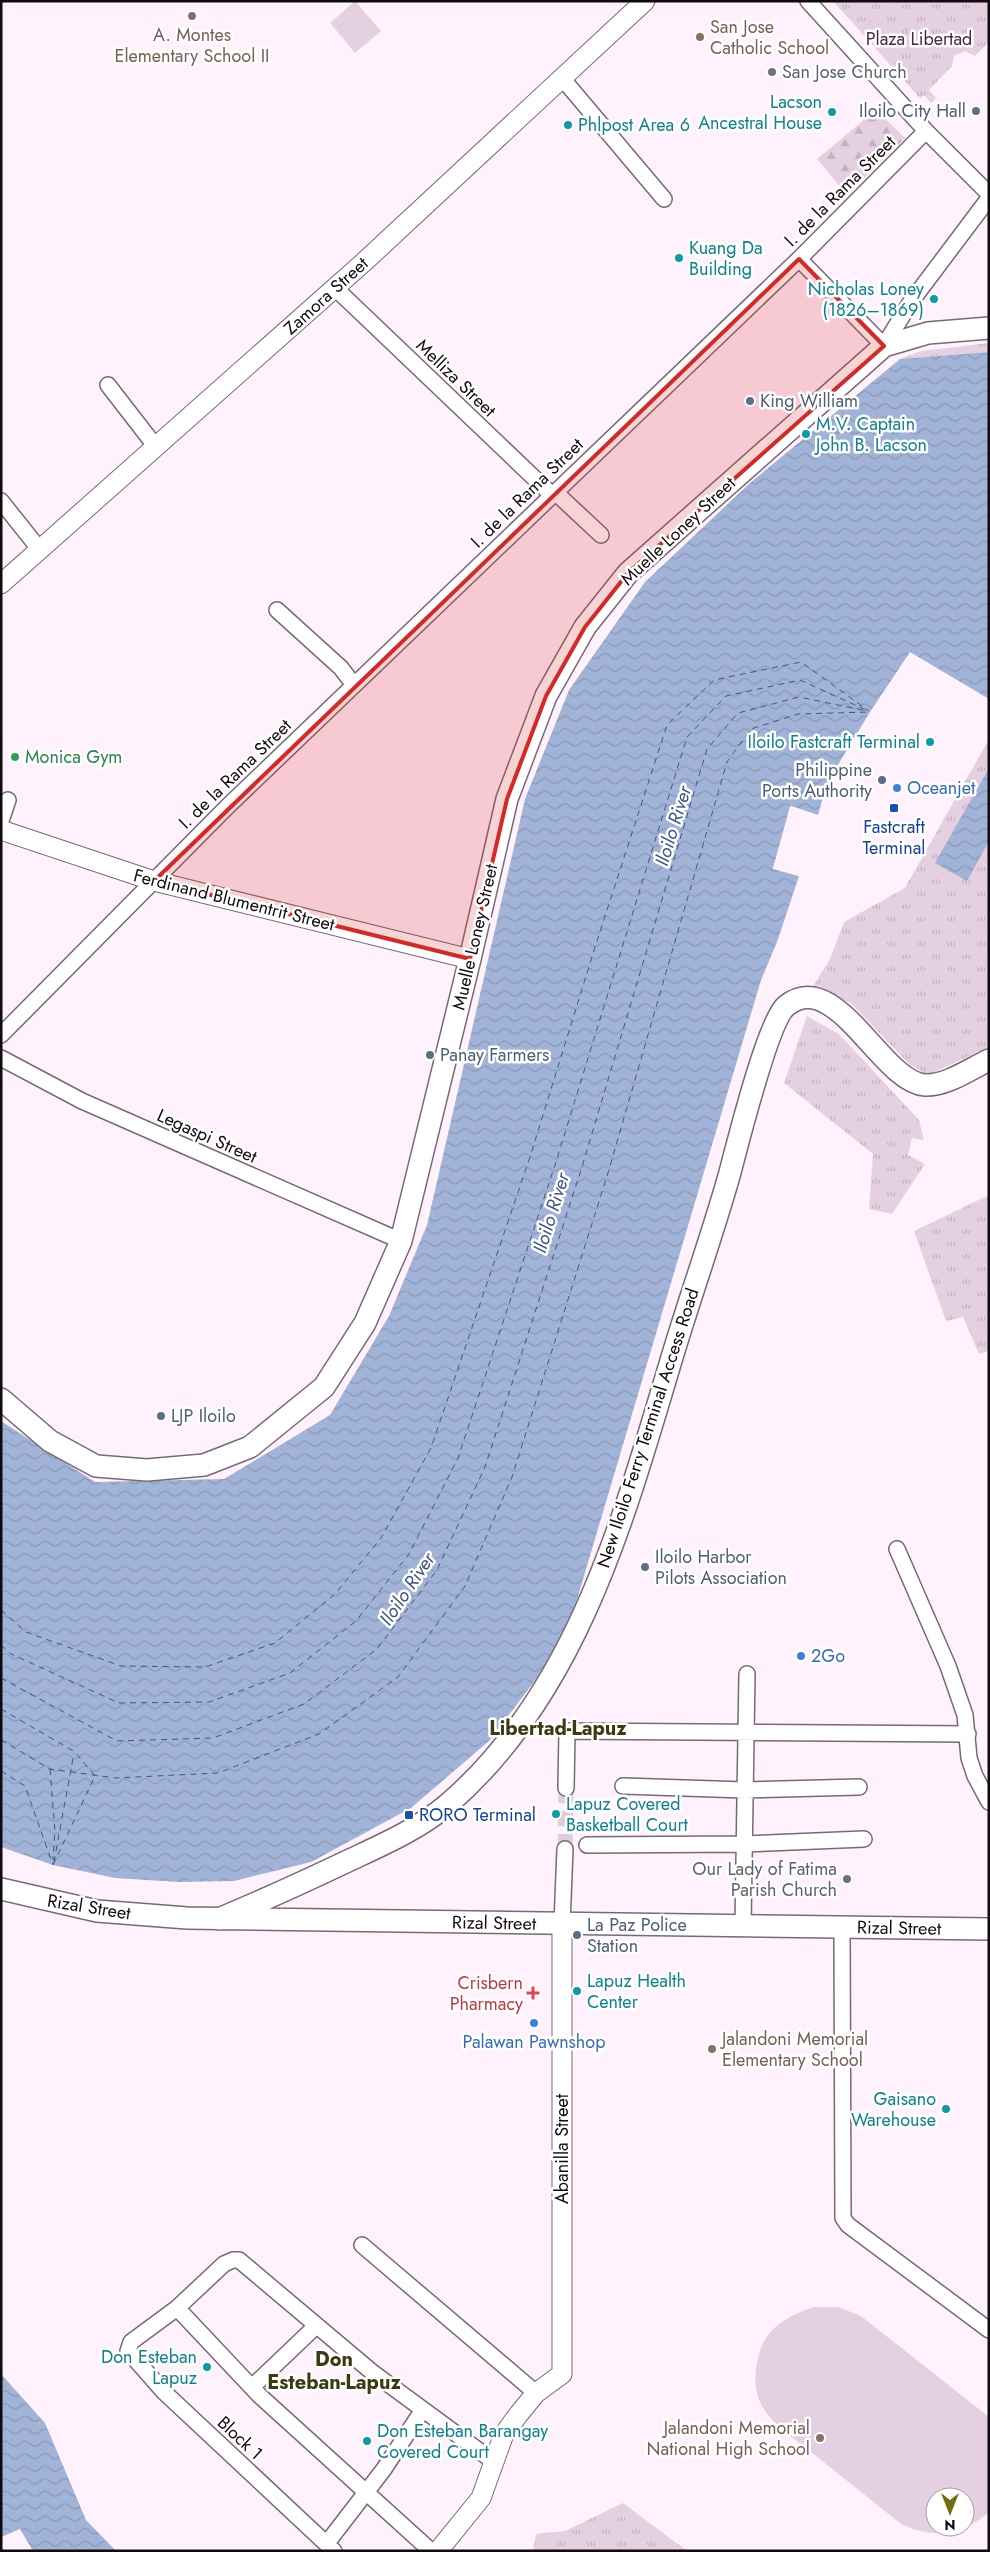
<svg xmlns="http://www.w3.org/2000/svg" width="990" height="2552" viewBox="0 0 990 2552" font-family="Jost,sans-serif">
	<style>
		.grass { fill: url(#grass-tufts) }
		.forest { fill: url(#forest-firs) }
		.pitch { fill: #e5d0e2; fill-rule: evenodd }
		.water { fill: url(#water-waves) }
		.pier { fill: #fff2fd }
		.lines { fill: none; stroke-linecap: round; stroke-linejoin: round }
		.ferry { stroke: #3e5586; stroke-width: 1; stroke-dasharray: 6 5; stroke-linecap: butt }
		.minor-tunnel { stroke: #dbcfd9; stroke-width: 15; stroke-dasharray: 15 8; stroke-linecap: butt }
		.minor-casing { stroke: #776975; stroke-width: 18 }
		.tertiary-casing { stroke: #776975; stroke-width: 21 }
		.secondary-casing { stroke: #776975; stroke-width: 24 }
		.minor { stroke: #fff; stroke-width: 15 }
		.tertiary { stroke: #fff; stroke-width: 19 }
		.secondary { stroke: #fff; stroke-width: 21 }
		.marked { fill: #d62828; fill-opacity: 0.2; stroke: #d62828; stroke-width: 4; stroke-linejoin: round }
		.education-dot { fill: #8d6e63; stroke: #fff; stroke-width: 2 }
		.worship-dot { fill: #6b7280; stroke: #fff; stroke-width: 2 }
		.service-dot { fill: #5c6f8a; stroke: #fff; stroke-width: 2 }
		.culture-dot { fill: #0f9aa8; stroke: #fff; stroke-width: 2 }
		.leisure-dot { fill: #2e9e5b; stroke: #fff; stroke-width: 2 }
		.shop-dot { fill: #3f7fe0; stroke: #fff; stroke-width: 2 }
		.transit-dot { fill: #1a4fb4; stroke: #fff; stroke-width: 2 }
		.health-dot { fill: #e0444e; stroke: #fff; stroke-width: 2 }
		.labels { text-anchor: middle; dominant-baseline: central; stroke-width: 5; stroke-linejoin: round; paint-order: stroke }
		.education-label { font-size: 18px; fill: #785e54; stroke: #fff; text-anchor: start }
		.park-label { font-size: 18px; fill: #4d234a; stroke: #fff }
		.worship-label { font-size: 18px; fill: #5b616d; stroke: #fff; text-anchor: start }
		.culture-label { font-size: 18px; fill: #0d838f; stroke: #fff; text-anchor: start }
		.service-label { font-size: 18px; fill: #4e5e75; stroke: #fff; text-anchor: start }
		.street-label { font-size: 18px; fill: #100b0f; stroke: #fff }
		.leisure-label { font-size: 18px; fill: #27864d; stroke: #fff; text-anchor: start }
		.shop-label { font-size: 18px; fill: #366cbe; stroke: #fff; text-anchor: start }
		.transit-label { font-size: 18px; fill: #164399; stroke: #fff }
		.health-label { font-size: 18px; fill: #be3a42; stroke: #fff; text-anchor: end }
		.water-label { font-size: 19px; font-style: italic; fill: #3e5586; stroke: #fff }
		.quarter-label { font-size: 20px; font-weight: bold; fill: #3b3a10; stroke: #fff }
	</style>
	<defs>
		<pattern id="grass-tufts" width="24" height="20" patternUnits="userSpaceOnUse" patternTransform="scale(1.25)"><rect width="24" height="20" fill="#e5d0e2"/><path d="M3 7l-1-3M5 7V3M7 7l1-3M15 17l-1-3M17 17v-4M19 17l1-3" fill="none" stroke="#c3b1c1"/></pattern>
		<pattern id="forest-firs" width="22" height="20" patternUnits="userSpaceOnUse" patternTransform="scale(1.25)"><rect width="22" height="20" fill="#e5d0e2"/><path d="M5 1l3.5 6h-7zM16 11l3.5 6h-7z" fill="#c3b1c1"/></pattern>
		<pattern id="water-waves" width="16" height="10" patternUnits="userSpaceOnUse" patternTransform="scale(1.25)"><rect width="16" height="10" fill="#a1b3d7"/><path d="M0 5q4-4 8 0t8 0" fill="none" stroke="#8a99b7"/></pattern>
	</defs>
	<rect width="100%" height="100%" fill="#fff2fd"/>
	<path class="grass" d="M833,1h156v41l-14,14 -10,-5 -11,5 -2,10 -23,24 7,8 -5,5 -7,-8 -4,3z
		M989,343v9l-89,7 21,-8z
		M989,739v308l-61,28 -19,-11 -58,-61 -39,-15 18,-29 14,-37 61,-34z
		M807,1016l32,18 80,86 5,20 -12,-2 -4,17 17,9 -33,50 -23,-5 4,-55 -89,-71z
		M989,1195v156l-10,3 -16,-37 -17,4 -32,-90z
		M623,2503l64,48h-154l3,-17 29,-3z"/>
	<path class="forest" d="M876,110l29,28 -58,57 -30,-36z"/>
	<path class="pitch" d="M355,1l26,30 -26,22 -25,-30z
		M814,2307h24l23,9 128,101v95c-26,24 -57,27 -88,12 -30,-24 -60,-48 -90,-72 -15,-12 -37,-26 -47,-43 -11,-17 -10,-36 -5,-55 7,-27 31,-39 55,-47zM935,2497h30v30h-30z"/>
	<path class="water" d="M989,352v347l-79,-47 -40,60 -43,71 -9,32 -27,-9 -18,62 26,8 -22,66 -16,38 -188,633 -30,57 -54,71 -78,67 -100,54 -77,19 -55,1 -64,-4 -62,-13 -52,-18v-426l94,61 129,-3 106,-64 59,-99 38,-91 98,-426 44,-109 76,-108 105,-99 150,-124z
		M989,768v73l-22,40 -32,-18z
		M1,2374l44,49 41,97 30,31h-83l-13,-22 -19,8z"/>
	<path class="pier" d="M790,806l28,9v3l-26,-9 -16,58 24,6 -1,3 -26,-7z"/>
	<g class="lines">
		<path class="ferry" d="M1,1610l25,22 95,34 84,1 70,-24 60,-49 46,-56 50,-90 99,-291 66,-213 71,-219 47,-45 87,-18 68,49
			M1,1645l10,9 108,49 90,-1 81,-29 66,-52 53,-67 49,-96 98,-296 131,-425 39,-41 74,-16 66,30
			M1,1678l116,63 96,-3 91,-34 73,-55 60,-79 48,-103 97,-300 125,-418 31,-36 61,-16 68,14
			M1,1709l74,43 20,24 -42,89
			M1,1740l49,29 65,9 103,-5 101,-39 79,-57 67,-91 47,-109 96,-304 119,-411 24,-33 47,-15 72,-2
			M50,1769l5,62 -2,29
			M1,1771l24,15 28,79
			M54,1862l20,-109"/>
		<path class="minor-tunnel" d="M565,1849l1,-61"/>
		<g class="minor-casing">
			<path id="minor" d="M808,1l118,130 63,63
				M562,78l102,121
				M799,259l85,87 26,-43 79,-105
				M334,287l218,208
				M108,385l48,62
				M555,492l46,43
				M1,501l39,49
				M277,610l64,58 13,17
				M1,821l7,-21
				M1,1035l227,-229 571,-547 127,-128
				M1,1058l81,43 319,140
				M897,1549l51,117 17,49 4,43 6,18 14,26
				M623,1786l122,4 114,-3
				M566,1788l1,-57 401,3
				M587,1845l157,-1 120,-5
				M562,1924l3,-75
				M743,1925l4,-251
				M842,1927l1,291 5,7 141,105
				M362,2245l174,148
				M177,2308l83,88 171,155
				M252,2387l64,-61
				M327,2543l57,-74 38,-58
				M334,2551l-170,-159 -36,-41 3,-9 46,-34 47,-44 9,-4h6l133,112 121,89"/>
		</g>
		<g class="tertiary-casing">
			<path id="tertiary" d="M1,584l363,-322 281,-261
				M1,830l153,51 316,78
				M438,2551l43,-53 23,-64 14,-19 18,-22 26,-19v-450"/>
		</g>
		<g class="secondary-casing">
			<path id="secondary" d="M1,1399l49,42 46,25 51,4 57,-5 46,-18 74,-60 41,-64 36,-82 69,-282 37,-160 39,-103 39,-69 43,-54 256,-227 44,-13 61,-5
				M1,1889l96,22 90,7 802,11
				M219,1919c45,-19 89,-39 133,-60 32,-15 68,-31 95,-54 132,-113 178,-292 226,-451 18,-60 39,-118 56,-178 8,-30 39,-155 57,-170 50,-40 95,76 139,79 21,1 45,-16 64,-25"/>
		</g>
		<use href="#minor" class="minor"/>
		<use href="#tertiary" class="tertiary"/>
		<use href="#secondary" class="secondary"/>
	</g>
	<path class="marked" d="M799,259l85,87 -256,227 -43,54 -39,69 -39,103 -37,160 -316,-78z"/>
	<g class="education-dot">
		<circle cx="192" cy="16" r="5"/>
		<circle cx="700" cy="37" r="5"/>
		<circle cx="712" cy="2049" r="5"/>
		<circle cx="820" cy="2438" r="5"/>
	</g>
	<g class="worship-dot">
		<circle cx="772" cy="72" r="5"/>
		<circle cx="847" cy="1879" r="5"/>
	</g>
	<g class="service-dot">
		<circle cx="976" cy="111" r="5"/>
		<circle cx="750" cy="401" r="5"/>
		<circle cx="882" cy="780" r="5"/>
		<circle cx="430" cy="1055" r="5"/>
		<circle cx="161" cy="1416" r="5"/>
		<circle cx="645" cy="1567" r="5"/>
		<circle cx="577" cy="1935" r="5"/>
	</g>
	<g class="culture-dot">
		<circle cx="832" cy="112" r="5"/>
		<circle cx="568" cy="125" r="5"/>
		<circle cx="679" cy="258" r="5"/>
		<circle cx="934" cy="299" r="5"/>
		<circle cx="806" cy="434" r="5"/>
		<circle cx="930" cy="742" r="5"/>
		<circle cx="556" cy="1814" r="5"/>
		<circle cx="577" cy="1991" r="5"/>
		<circle cx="946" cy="2109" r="5"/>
		<circle cx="207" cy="2367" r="5"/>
		<circle cx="367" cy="2441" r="5"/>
	</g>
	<circle class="leisure-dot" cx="15" cy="757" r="5"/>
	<g class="shop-dot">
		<circle cx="897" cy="788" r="5"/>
		<circle cx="801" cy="1656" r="5"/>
		<circle cx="534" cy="2023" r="5"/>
	</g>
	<g class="transit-dot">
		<rect x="889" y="803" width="10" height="10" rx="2.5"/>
		<rect x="404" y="1810" width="10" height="10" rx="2.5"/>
	</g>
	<path class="health-dot" d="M530.5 1985.5h5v5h5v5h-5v5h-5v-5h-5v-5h5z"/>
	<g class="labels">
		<g class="education-label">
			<text x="710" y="27">San Jose<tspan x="710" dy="21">Catholic School</tspan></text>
			<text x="192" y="35" text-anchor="middle">A. Montes<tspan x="192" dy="21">Elementary School II</tspan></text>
			<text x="722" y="2039">Jalandoni Memorial<tspan x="722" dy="21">Elementary School</tspan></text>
			<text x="810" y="2428" text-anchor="end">Jalandoni Memorial<tspan x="810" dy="21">National High School</tspan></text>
		</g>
		<g class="park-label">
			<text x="919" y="39">Plaza Libertad</text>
		</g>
		<g class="worship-label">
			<text x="782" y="72">San Jose Church</text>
			<text x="837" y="1869" text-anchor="end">Our Lady of Fatima<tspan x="837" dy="21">Parish Church</tspan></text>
		</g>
		<g class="culture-label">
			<text x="822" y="102" text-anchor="end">Lacson<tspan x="822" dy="21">Ancestral House</tspan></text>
			<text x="578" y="125">Phlpost Area 6</text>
			<text x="689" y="248">Kuang Da<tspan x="689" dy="21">Building</tspan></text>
			<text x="924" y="289" text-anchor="end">Nicholas Loney<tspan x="924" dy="21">(1826–1869)</tspan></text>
			<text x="816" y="424">M.V. Captain<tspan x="816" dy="21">John B. Lacson</tspan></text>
			<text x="920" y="742" text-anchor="end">Iloilo Fastcraft Terminal</text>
			<text x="566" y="1804">Lapuz Covered<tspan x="566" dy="21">Basketball Court</tspan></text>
			<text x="587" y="1981">Lapuz Health<tspan x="587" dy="21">Center</tspan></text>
			<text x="936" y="2099" text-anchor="end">Gaisano<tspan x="936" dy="21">Warehouse</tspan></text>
			<text x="197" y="2357" text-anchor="end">Don Esteban<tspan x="197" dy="21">Lapuz</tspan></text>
			<text x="377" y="2431">Don Esteban Barangay<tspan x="377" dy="21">Covered Court</tspan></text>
		</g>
		<g class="service-label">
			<text x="966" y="111" text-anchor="end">Iloilo City Hall</text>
			<text x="760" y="401">King William</text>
			<text x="872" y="770" text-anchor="end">Philippine<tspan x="872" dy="21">Ports Authority</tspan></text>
			<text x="440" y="1055">Panay Farmers</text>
			<text x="171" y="1416">LJP Iloilo</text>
			<text x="655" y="1557">Iloilo Harbor<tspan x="655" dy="21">Pilots Association</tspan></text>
			<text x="587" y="1925">La Paz Police<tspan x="587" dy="21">Station</tspan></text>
		</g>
		<g class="street-label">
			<text transform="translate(840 191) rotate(-45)">I. de la Rama Street</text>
			<text transform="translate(326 296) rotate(-42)">Zamora Street</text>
			<text transform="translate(456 378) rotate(44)">Melliza Street</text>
			<text transform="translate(527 493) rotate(-44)">I. de la Rama Street</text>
			<text transform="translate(678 531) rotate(-43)">Muelle Loney Street</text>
			<text transform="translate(235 774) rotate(-44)">I. de la Rama Street</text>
			<text transform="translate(234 900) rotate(14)">Ferdinand Blumentrit Street</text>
			<text transform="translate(475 937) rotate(-77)">Muelle Loney Street</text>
			<text transform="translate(207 1136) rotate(24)">Legaspi Street</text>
			<text transform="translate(648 1428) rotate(-72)">New Iloilo Ferry Terminal Access Road</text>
			<text transform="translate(89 1907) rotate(9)">Rizal Street</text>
			<text transform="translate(494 1923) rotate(1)">Rizal Street</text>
			<text transform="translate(899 1928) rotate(1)">Rizal Street</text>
			<text transform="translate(562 2149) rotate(-90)">Abanilla Street</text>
			<text transform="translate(240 2438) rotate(43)">Block 1</text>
		</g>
		<g class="leisure-label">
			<text x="25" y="757">Monica Gym</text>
		</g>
		<g class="shop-label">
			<text x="907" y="788">Oceanjet</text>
			<text x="811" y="1656">2Go</text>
			<text x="534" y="2042" text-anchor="middle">Palawan Pawnshop</text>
		</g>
		<g class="transit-label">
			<text x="894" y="827">Fastcraft<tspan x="894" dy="21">Terminal</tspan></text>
			<text x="419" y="1815" text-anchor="start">RORO Terminal</text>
		</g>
		<g class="health-label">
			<text x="523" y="1983">Crisbern<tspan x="523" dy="21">Pharmacy</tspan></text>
		</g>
		<g class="water-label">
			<text transform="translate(673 826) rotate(-73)">Iloilo River</text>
			<text transform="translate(551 1213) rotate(-73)">Iloilo River</text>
			<text transform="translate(407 1589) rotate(-56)">Iloilo River</text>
		</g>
		<g class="quarter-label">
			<text x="558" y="1728">Libertad-Lapuz</text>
			<text x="334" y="2359">Don<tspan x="334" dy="23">Esteban-Lapuz</tspan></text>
		</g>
	</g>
	<rect width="990" height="2552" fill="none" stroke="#100b0f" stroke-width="5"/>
	<g transform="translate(950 2512) rotate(180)"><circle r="24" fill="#ffffff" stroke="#9f9d9f"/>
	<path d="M0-4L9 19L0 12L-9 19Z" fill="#706e0e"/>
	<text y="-8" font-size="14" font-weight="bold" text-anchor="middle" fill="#100b0f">N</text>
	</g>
</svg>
